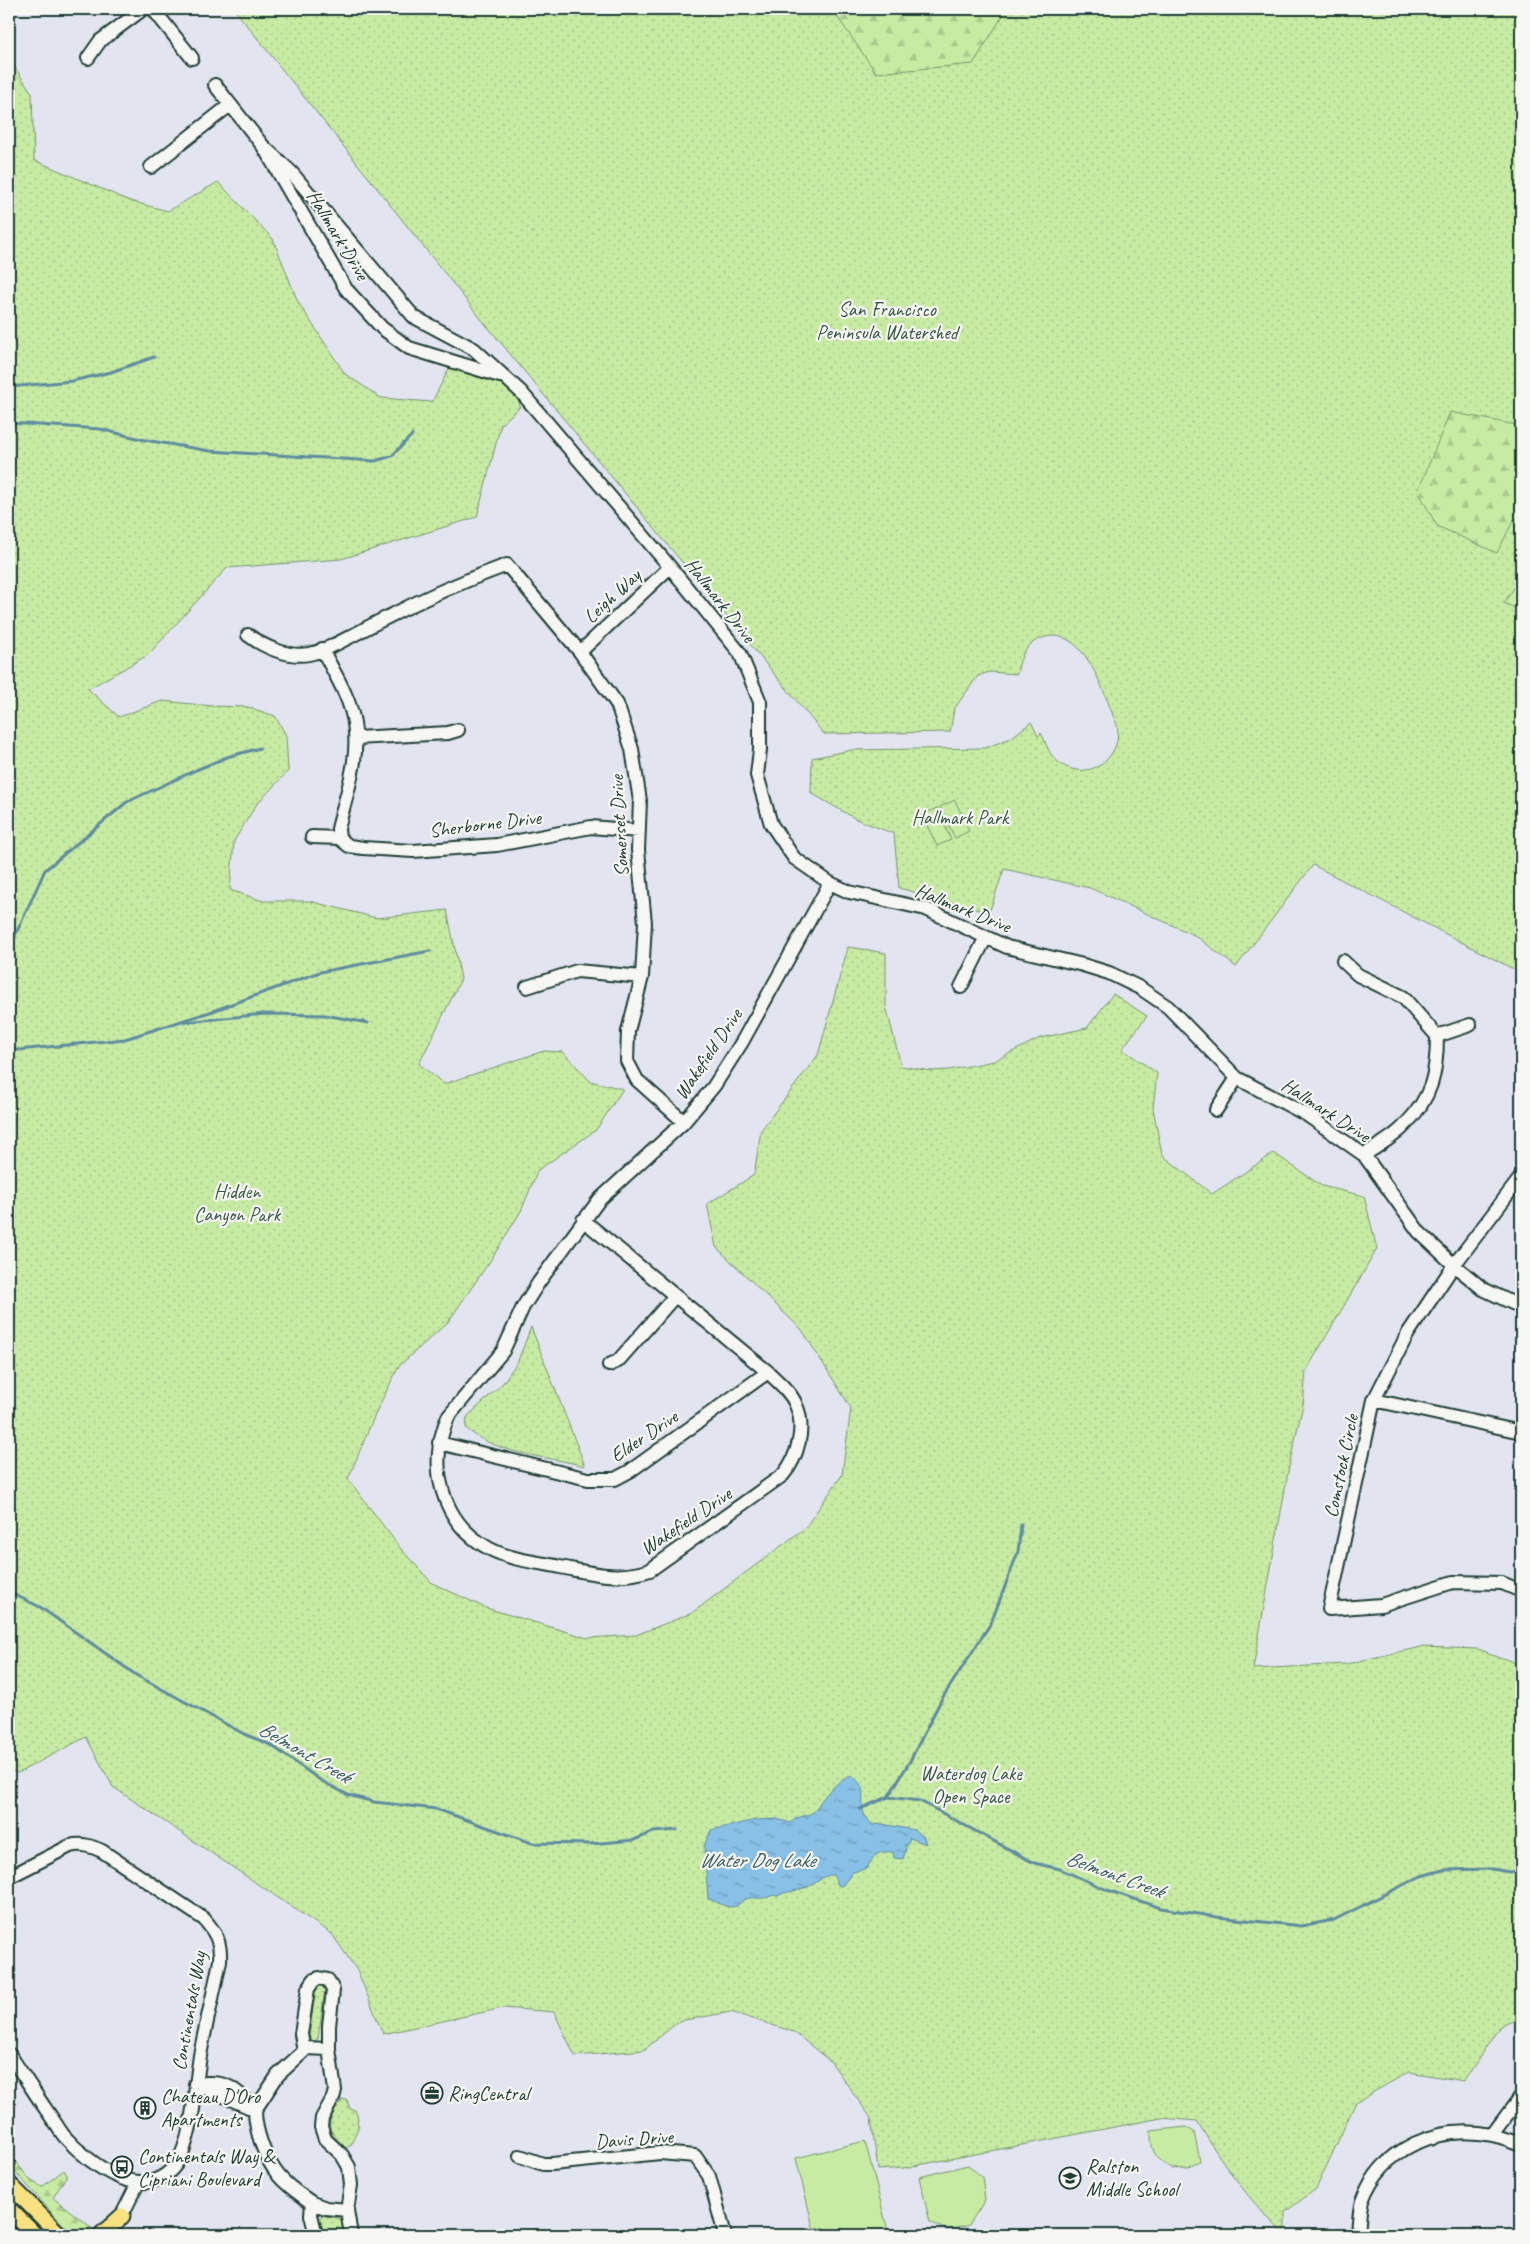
<svg xmlns="http://www.w3.org/2000/svg" width="1530" height="2244" viewBox="0 0 1530 2244" font-family="Caveat,sans-serif">
	<style>
		.grass { fill: url(#grass-dots); stroke: #74946c }
		.forest { fill: url(#forest-firs); stroke: #74946c }
		.pitch { fill: #c8eba4; stroke: #74946c }
		.water { fill: url(#water-ripples); stroke: #5e8c9f }
		.lines { fill: none; stroke-linecap: round; stroke-linejoin: round }
		.stream { stroke: #5e8c9f; stroke-width: 3 }
		.minor-casing { stroke: #1f3d34; stroke-width: 16 }
		.major-casing { stroke: #1f3d34; stroke-width: 19 }
		.minor { stroke: #f6f6f2; stroke-width: 12 }
		.major { stroke: #fae180; stroke-width: 15 }
		.labels { text-anchor: middle; dominant-baseline: central; stroke-width: 4.5; stroke-linejoin: round; paint-order: stroke }
		.street-label { font-size: 20px; fill: #1f3d34; stroke: #f6f6f2 }
		.park-label { font-size: 20px; fill: #385745; stroke: #f6f6f2 }
		.poi-label { font-size: 20px; fill: #1f3d34; stroke: #f6f6f2; text-anchor: start }
		.water-label { font-size: 21px; font-style: italic; fill: #395e60; stroke: #f6f6f2 }
	</style>
	<defs>
		<pattern id="grass-dots" width="8" height="8" patternUnits="userSpaceOnUse" patternTransform="scale(1.25)"><rect width="8" height="8" fill="#c8eba4"/><path d="M2 2h.1M6 6h.1" fill="none" stroke="#abca8e" stroke-width="1.8" stroke-linecap="round"/></pattern>
		<pattern id="forest-firs" width="22" height="20" patternUnits="userSpaceOnUse" patternTransform="scale(1.25)"><rect width="22" height="20" fill="#c8eba4"/><path d="M5 1l3.5 6h-7zM16 11l3.5 6h-7z" fill="#abca8e"/></pattern>
		<pattern id="water-ripples" width="26" height="14" patternUnits="userSpaceOnUse" patternTransform="scale(1.25)"><rect width="26" height="14" fill="#88c0e6"/><path d="M2 4q2-2 4 0t4 0M15 11q2-2 4 0t4 0" fill="none" stroke="#6f9dbb"/></pattern>
	</defs>
	<rect width="100%" height="100%" fill="#e2e5f0"/>
	<filter id="ink" filterUnits="userSpaceOnUse"><feTurbulence type="fractalNoise" baseFrequency=".02" numOctaves="2"/><feDisplacementMap in="SourceGraphic" scale="10" xChannelSelector="R" yChannelSelector="G"/><feConvolveMatrix kernelMatrix="1 2 1 2 8 2 1 2 1" color-interpolation-filters="sRGB"/></filter>
	<g filter="url(#ink)">
		<path class="grass" d="M234,9h1287v964l-208,-108 -77,102 -40,-31 -106,-48 -86,-19 -15,44 -90,-25 -5,-54 -38,-15 -45,-26 1,-35 39,-8 134,-2 26,-10 20,-16 7,14 3,-3c4,7 7,18 12,24 27,30 71,5 64,-32 -13,-30 -32,-102 -75,-87 -17,6 -22,20 -25,36l-28,-2 -11,4 -24,33 -4,23 -126,2 -342,-414z
			M9,59l23,34 2,67 96,41 38,10 50,-29 55,57 25,63 47,72 36,24 51,4 21,-41 51,16 17,15 -2,16 -18,16 -24,93 -136,42 -114,9 -79,87 -60,34 31,28 43,-16 50,5 36,1 27,9 11,19 2,36 -32,34 -22,36 -4,49 33,11h46l68,17 70,-8 14,69 -42,85 25,20 100,-33 19,1 27,29 33,8 -27,41 -58,40 -17,41 -29,47 -44,64 -49,44 -22,44 -29,69 53,70 31,34 54,25 102,30 48,-3 56,-22 113,-85 37,-53 9,-67 -49,-78 -86,-83 -9,-43 47,-29 7,-45 57,-75 30,-108 38,6v53l15,60 30,5 18,-1 45,-9 46,-23 47,-10 26,-34 34,22 -25,33 35,24 -4,35 9,47 50,39 62,-41 48,33 42,10 13,53 -71,122 -3,34 -13,56 -37,208 93,-5 75,-17 57,2 43,16v353l-21,8 -36,55 -55,-9 -53,30 -40,87 -31,23v23c-35,-33 -64,-73 -88,-114l-36,-3 -258,50 -25,2 -7,-52 -40,-56 -37,-30 -63,-20 -52,9 -35,29 -69,6 -21,-44 -51,-4 -120,26 -25,-62 -26,-38 -219,-147 -27,-50 -68,36 -9,-3z
			M531,1327l54,139c-38,-10 -89,-11 -119,-38l1,-11 35,-33 16,-23z
			M319,1986h5l1,4 -7,49 -5,3 -4,-6 7,-48z
			M342,2100h5l3,9 5,1 3,8 -1,6 2,1 -8,20 -5,3c-22,-20 -20,-24 -4,-48z
			M322,2215l20,4 3,16h-20l-6,-16z"/>
		<path class="forest" d="M832,9h175l-34,55 -97,9z
			M1450,412l71,14v95l-7,-2 -17,34 -60,-27 -19,-35z
			M1521,577v34l-17,-8z
			M9,2153l21,27 12,7 22,-17 3,5 -14,23 38,29 -5,6 -9,1 -13,-8 -55,-61z"/>
		<path class="pitch" d="M955,800l14,31 -14,7 -15,-31z
			M937,808l14,32 -14,6 -15,-31z
			M1186,2127l8,5 6,29 -12,7 -16,1c-18,-12 -21,-17 -21,-38z
			M865,2141l24,94h-74l-19,-77z
			M968,2165l14,12 3,23 -16,25 -21,5 -18,-8 -11,-45z"/>
		<path class="water" d="M852,1776c18,13 7,23 12,38 2,4 6,7 8,11l10,-1 32,6 10,7 2,7 -16,-6 -3,8 -3,-1 2,4 -3,10 -9,-1 -1,-6c-19,-1 -18,4 -27,17l-13,3 -11,14 -4,-1 -5,-10c-9,-1 -13,6 -21,10 -9,4 -18,6 -28,8 -5,2 -5,4 -11,2 -11,6 -19,1 -28,4 -6,3 -6,8 -14,8 -7,0 -15,-6 -23,-8l-4,-53 7,-16 45,-10 21,-1 14,4c5,-8 17,-6 24,-12 2,-3 4,-7 6,-10 7,-10 19,-22 31,-25z"/>
		<g class="lines">
			<path class="stream" d="M9,387l63,-6 39,-9 43,-15
				M9,423l91,6 45,11 65,11 165,10 17,-5 20,-21
				M9,949l36,-79 82,-68 69,-32 31,-13 33,-9
				M185,1022l79,-8 61,1 43,8
				M9,1051l116,-12 85,-27 110,-40 110,-21
				M9,1592l31,15 96,68 108,59 27,11 49,35 28,15 26,7 62,7 96,34 59,1 43,-4 19,-8 24,-2
				M888,1797l22,-36 31,-61 50,-77 27,-71 3,-27
				M860,1809l28,-12 32,4 114,62 26,6 47,21 54,18 56,9 85,9 32,-6 87,-44 22,-6 49,-1 29,5"/>
			<g class="minor-casing">
				<path id="minor" d="M153,9l39,49
					M88,58l12,-17 43,-32
					M215,85l48,61 83,143 36,39 27,20 91,28
					M263,146l28,26 123,145 60,32 47,43 149,175 70,86 20,49v48l-3,25 14,49 23,34 36,25 19,9 77,17 81,38 76,18 26,8 31,15 28,19 69,71 70,37 57,40 55,77 35,33 29,24 38,18
					M151,167l79,-62
					M248,635c16,12 40,23 61,19 22,-4 57,-27 79,-37 38,-20 78,-37 119,-52l73,87 37,52 15,45 8,52 -2,49 7,73 -3,54 -14,54 -1,30 10,19 47,42
					M322,649c12,24 28,48 32,74 6,37 -8,71 -16,106l1,9 10,8 14,2 50,3 84,-6 94,-18 48,4
					M580,652l90,-85
					M356,738l92,-5 10,-3
					M312,837l27,1
					M1343,961l15,14 45,22 34,39
					M527,987l50,-16 65,6
					M961,987l25,-50
					M1216,1110l21,-32
					M1364,1155c13,-9 31,-18 41,-30 27,-28 32,-52 32,-89l33,-11
					M1521,1177l-67,88 -47,70 -33,65 -45,209 52,-4 72,-23 49,1 19,8
					M583,1220l185,152c10,10 23,20 28,33 10,22 2,52 -13,70l-133,95c-33,11 -58,3 -90,-3 -23,-5 -49,-7 -70,-18 -49,-26 -63,-84 -42,-132l55,-66 20,-44 16,-25 60,-82 85,-78 30,-36 28,-44 88,-159
					M609,1365l9,-4 57,-65
					M1374,1400l147,32
					M439,1443l149,36h27l15,-8 138,-99
					M9,1877l61,-31c12,-3 21,0 32,5l102,68c12,14 17,23 16,42 -6,30 -13,59 -19,89 -6,31 -7,89 -25,114 -31,43 -87,0 -112,-28 -6,-8 -11,-17 -17,-25 -13,-19 -25,-38 -38,-57
					M305,2048l24,1
					M195,2084c31,-4 40,3 60,26
					M196,2084l57,25
					M1492,2135l29,-39
					M520,2156l23,8h9l108,-11 35,3 14,20 16,59
					M312,2203l14,5 21,2
					M118,2223l20,-40
					M316,2235l-5,-20 1,-12c-11,-8 -24,-16 -33,-27 -14,-17 -24,-45 -24,-66l23,-35 26,-24 -3,-17 7,-45 6,-9 5,-2 9,2 5,10 -4,36v23l6,41 -2,8 -11,20 -1,9 4,12 17,16 7,12 2,18 -4,25 4,25
					M1358,2235c1,-11 1,-24 4,-34 20,-54 77,-77 130,-66 10,2 20,6 29,9"/>
			</g>
			<g class="major-casing">
				<path id="major" d="M9,2184l51,51
					M9,2209l26,26
					M101,2235l21,-19"/>
			</g>
			<use href="#minor" class="minor"/>
			<use href="#major" class="major"/>
		</g>
	</g>
	<defs>
		<g id="office-ring" transform="scale(1.125)"><circle r="9.5" fill="#f6f6f2" stroke="#1f3d34" stroke-width="1.5"/><path d="M-6-3h4V-5.5h4V-3h4V5H-6ZM-1-4.5V-3h2v-1.5ZM-6 0V1H6V0Z" fill="#1f3d34"/></g>
		<g id="building-ring" transform="scale(1.125)"><circle r="9.5" fill="#f6f6f2" stroke="#1f3d34" stroke-width="1.5"/><path d="M-4-6H4V6H1V3H-1V6H-4ZM-2.5-4.3h1.7v1.8h-1.7ZM.8-4.3h1.7v1.8H.8ZM-2.5-1h1.7V.8h-1.7ZM.8-1h1.7V.8H.8Z" fill="#1f3d34"/></g>
		<g id="bus-ring" transform="scale(1.125)"><circle r="9.5" fill="#f6f6f2" stroke="#1f3d34" stroke-width="1.5"/><path d="M-5-6H5V4H4V6H2V4H-2V6H-4V4H-5ZM-3.5-4V0h7V-4ZM-3.5 1.2v1.5H-2V1.2ZM2 1.2v1.5H3.5V1.2Z" fill="#1f3d34"/></g>
		<g id="school-ring" transform="scale(1.125)"><circle r="9.5" fill="#f6f6f2" stroke="#1f3d34" stroke-width="1.5"/><path d="M0-5L7-2L0 1L-7-2ZM-4 1L0 2.5L4 1V4Q0 6-4 4Z" fill="#1f3d34"/></g>
	</defs>
	<g fill-rule="evenodd">
		<use href="#office-ring" x="432" y="2093"/>
		<use href="#building-ring" x="145" y="2108"/>
		<use href="#bus-ring" x="122" y="2167"/>
		<use href="#school-ring" x="1070" y="2178"/>
	</g>
	<g class="labels">
		<g class="street-label">
			<text transform="translate(338 235) rotate(59)">Hallmark Drive</text>
			<text transform="translate(612 596) rotate(-43)">Leigh Way</text>
			<text transform="translate(720 600) rotate(52)">Hallmark Drive</text>
			<text transform="translate(485 824) rotate(-7)">Sherborne Drive</text>
			<text transform="translate(619 826) rotate(-93)">Somerset Drive</text>
			<text transform="translate(963 908) rotate(22)">Hallmark Drive</text>
			<text transform="translate(708 1054) rotate(-56)">Wakefield Drive</text>
			<text transform="translate(1326 1110) rotate(33)">Hallmark Drive</text>
			<text transform="translate(644 1436) rotate(-34)">Elder Drive</text>
			<text transform="translate(1341 1466) rotate(-78)">Comstock Circle</text>
			<text transform="translate(686 1521) rotate(-34)">Wakefield Drive</text>
			<text transform="translate(189 2011) rotate(-80)">Continentals Way</text>
			<text transform="translate(634 2139) rotate(-4)">Davis Drive</text>
		</g>
		<g class="park-label">
			<text x="887" y="309">San Francisco<tspan x="887" dy="23">Peninsula Watershed</tspan></text>
			<text x="960" y="817">Hallmark Park</text>
			<text x="237" y="1191">Hidden<tspan x="237" dy="23">Canyon Park</tspan></text>
			<text x="971" y="1773">Waterdog Lake<tspan x="971" dy="23">Open Space</tspan></text>
		</g>
		<g class="poi-label">
			<text x="448" y="2093">RingCentral</text>
			<text x="161" y="2096">Chateau D'Oro<tspan x="161" dy="23">Apartments</tspan></text>
			<text x="138" y="2156">Continentals Way &amp;<tspan x="138" dy="23">Cipriani Boulevard</tspan></text>
			<text x="1086" y="2166">Ralston<tspan x="1086" dy="23">Middle School</tspan></text>
		</g>
		<g class="water-label">
			<text transform="translate(305 1752) rotate(30)">Belmont Creek</text>
			<text x="757" y="1860">Water Dog Lake</text>
			<text transform="translate(1115 1874) rotate(20)">Belmont Creek</text>
		</g>
	</g>
	<rect width="1530" height="2244" fill="none" stroke="#f6f6f2" stroke-width="30"/>
	<rect x="15" y="15" width="1500" height="2214" fill="none" stroke="#1f3d34" stroke-width="2" filter="url(#ink)"/>
</svg>
